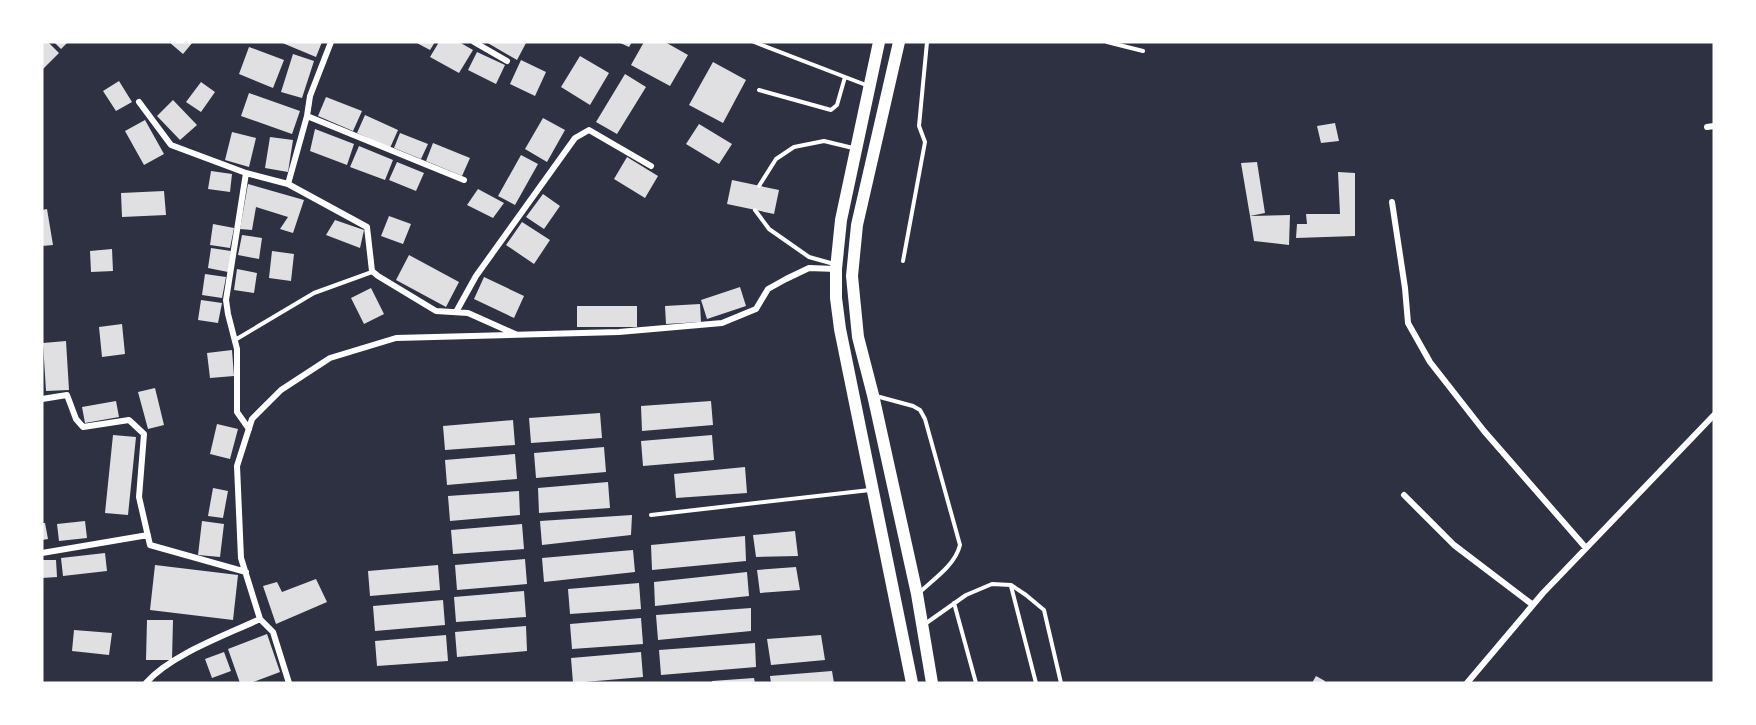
<svg xmlns="http://www.w3.org/2000/svg" width="1756" height="725" viewBox="0 0 1756 725" font-family="'Work Sans',sans-serif">
	<style>
		.building { fill: #e0e0e3 }
		.lines { fill: none; stroke-linecap: round; stroke-linejoin: round }
		.service { stroke: #fff; stroke-width: 4 }
		.minor { stroke: #fff; stroke-width: 6 }
		.trunk { stroke: #fff; stroke-width: 12 }
	</style>
	<rect width="100%" height="100%" fill="#2d3142"/>
	<path class="building" d="M42,42h6l11,11 -17,17z
		M54,42h14l-7,7z
		M169,42h24l-10,12z
		M280,42h42l-6,15z
		M415,42h20l-5,8z
		M439,42h20l14,8 -14,23 -29,-16z
		M486,42h39l1,1 -9,17z
		M618,42h14l-3,5z
		M644,42h21l23,13 -18,31 -39,-21z
		M249,47l35,13 -11,28 -34,-14z
		M477,52l28,13 -9,19 -28,-14z
		M293,54l21,7 -12,37 -21,-6z
		M580,56l29,17 -19,32 -29,-18z
		M521,60l25,12 -11,24 -25,-12z
		M713,62l33,18 -23,43 -34,-18z
		M625,74l21,13 -29,47 -21,-12z
		M119,81l13,21 -16,9 -13,-20z
		M201,82l14,10 -14,20 -15,-10z
		M249,93l51,18 -8,23 -51,-18z
		M326,97l36,14 -9,20 -35,-15z
		M173,100l24,25 -17,15 -23,-24z
		M365,115l33,15 -8,18 -33,-15z
		M543,118l22,12 -18,32 -22,-13z
		M145,120l19,34 -20,11 -19,-34z
		M1335,123l4,18 -18,2 -4,-17z
		M699,124l33,20 -13,20 -33,-20z
		M315,129l39,15 -7,21 -37,-14z
		M232,132l24,6 -7,29 -24,-7z
		M400,133l28,11 -7,15 -27,-11z
		M270,137l23,3 -5,32 -23,-4z
		M433,143l37,15 -8,18 -36,-15z
		M359,146l34,14 -8,20 -35,-13z
		M521,155l17,9 -23,41 -17,-9z
		M627,157l31,19 -13,22 -31,-19z
		M397,162l27,11 -8,18 -27,-11z
		M1257,162l8,51 -15,3 -9,-53z
		M211,171l21,3 -2,18 -22,-3z
		M1338,172l17,1v63l-59,2 1,-14h10l-1,-10h34z
		M732,180l47,10 -5,24 -47,-10z
		M248,184l56,16 -11,33 -13,-4 8,-12 -32,-10 -4,23 -12,-1z
		M478,189l26,14 -11,15 -26,-13z
		M164,191l2,24 -44,2 -1,-24z
		M543,194l17,12 -16,23 -18,-12z
		M47,209l6,36 -11,1v-36z
		M1290,215l-1,30 -35,-4 -4,-25z
		M389,216l22,8 -8,20 -22,-8z
		M335,220l29,10 -4,18 -34,-13z
		M522,222l28,18 -16,24 -28,-19z
		M213,224l21,4 -4,20 -20,-3z
		M242,235l20,3 -3,21 -21,-4z
		M211,248l20,3 -3,21 -20,-4z
		M112,249l1,22 -22,1 -1,-21z
		M272,251l22,3 -3,27 -22,-3z
		M409,255l50,27 -13,25 -50,-27z
		M237,269l20,4 -3,20 -20,-3z
		M205,274l21,3 -4,21 -20,-3z
		M484,277l40,19 -10,22 -40,-19z
		M740,287l6,19 -39,13 -6,-19z
		M371,288l13,26 -20,10 -13,-26z
		M201,300l21,3 -4,20 -20,-3z
		M700,304l1,18 -35,2 -1,-18z
		M577,306h60v21h-60z
		M122,324l3,30 -23,3 -3,-30z
		M66,341l3,49 -23,1 -3,-48z
		M232,350l2,26 -24,2 -3,-25z
		M155,388l9,37 -16,4 -10,-37z
		M116,401l3,16 -34,6 -3,-16z
		M711,401l2,24 -71,6 -1,-25z
		M600,413l2,25 -71,5 -2,-25z
		M513,420l2,25 -70,5 -2,-24z
		M217,424l21,5 -8,30 -20,-5z
		M113,435l23,2 -8,78 -23,-2z
		M712,435l2,25 -71,6 -2,-25z
		M604,447l2,25 -70,6 -2,-25z
		M515,454l2,25 -70,6 -2,-25z
		M745,467l2,26 -71,5 -2,-24z
		M608,482l2,26 -71,5 -1,-25z
		M213,488l15,3 -5,27 -15,-2z
		M519,491l1,24 -70,6 -2,-25z
		M632,515l-1,20 -89,10 -2,-24z
		M85,521l2,17 -28,3 -2,-17z
		M202,521l22,3 -4,33 -22,-2z
		M42,523h3l3,16 -6,1z
		M522,524l2,25 -71,5 -2,-24z
		M795,531l3,25 -42,1 -3,-22z
		M745,536l1,25 -94,9 -1,-25z
		M633,550l2,22 -91,10 -2,-24z
		M105,553l2,18 -44,5 -2,-18z
		M525,559l2,25 -70,6 -2,-25z
		M42,560h14l1,17 -15,1z
		M155,565l83,10 -5,45 -83,-10z
		M438,565l2,25 -70,6 -2,-25z
		M796,567l4,23 -40,3 -3,-23z
		M747,572l2,24 -94,10 -1,-24z
		M316,579l11,23 -51,22 -13,-38 14,-4 5,10z
		M639,583l2,26 -71,5 -2,-25z
		M524,591l2,26 -70,5 -2,-25z
		M443,600l2,25 -70,6 -2,-25z
		M751,608v23l-93,9 -2,-25z
		M641,618l2,26 -71,5 -2,-25z
		M147,620h26l-1,40h-26z
		M526,626l1,25 -70,6 -2,-25z
		M74,630l38,3 -3,22 -37,-4z
		M267,634l13,38 -29,11h-11l-12,-34z
		M446,635l2,26 -71,5 -2,-25z
		M821,635l4,25 -54,5 -4,-26z
		M755,643l1,24 -95,8 -2,-25z
		M224,652l7,19 -19,7 -7,-19z
		M641,652l2,25 -70,6 -2,-25z
		M832,671l2,12h-63l-1,-7z
		M1316,676l9,5 -1,2h-12z
		M754,678l1,5h-43v-2z"/>
	<g class="lines">
		<path class="service" d="M754,42l112,43
			M1107,42l36,9
			M759,90l72,20 6,-5 8,-28
			M759,186l17,-27 18,-12 30,-6 29,7
			M755,210l14,19 40,28 25,7
			M903,261l22,-119 -6,-16 8,-84
			M235,340l79,-47 58,-21
			M876,396l37,10 7,4 5,9 35,126c-5,20 -25,33 -40,47
			M651,515l219,-25
			M1011,586l25,97
			M954,603l22,80
			M925,624l41,-29 26,-11 19,1 15,10 18,15 17,73"/>
		<path class="minor" d="M331,42l-21,54 -3,20 -19,68 79,43 5,44 6,5 58,35 32,2 47,21
			M474,42l33,19
			M139,102l32,43 75,28 -20,127 2,14 9,35v63l12,17
			M307,116l157,64
			M1707,127l7,-1
			M246,173l42,11
			M1392,202l13,86 3,35 22,39 54,69 102,117
			M456,312l20,-36 99,-138 14,-8 62,36
			M42,399l25,-4 9,24 7,8 46,-7 15,14 -5,63 11,48 96,27
			M1404,495l50,50 79,60
			M42,553l106,-18
			M146,683c24,-28 80,-48 114,-64
			M289,683l-16,-51 -13,-13 -19,-61 -4,-92 15,-47 29,-29 49,-32 66,-20 223,-6 103,-9 34,-14 12,-20 18,-10 23,-11 27,1
			M1467,683l76,-90 171,-178"/>
		<path class="trunk" d="M879,42l-38,178 -5,49v29l4,31 72,354
			M899,42l-42,183 -5,51 6,61 15,58 44,199 15,89"/>
	</g>
	<rect width="1756" height="725" fill="none" stroke="#ffffff" stroke-width="87"/>
</svg>
